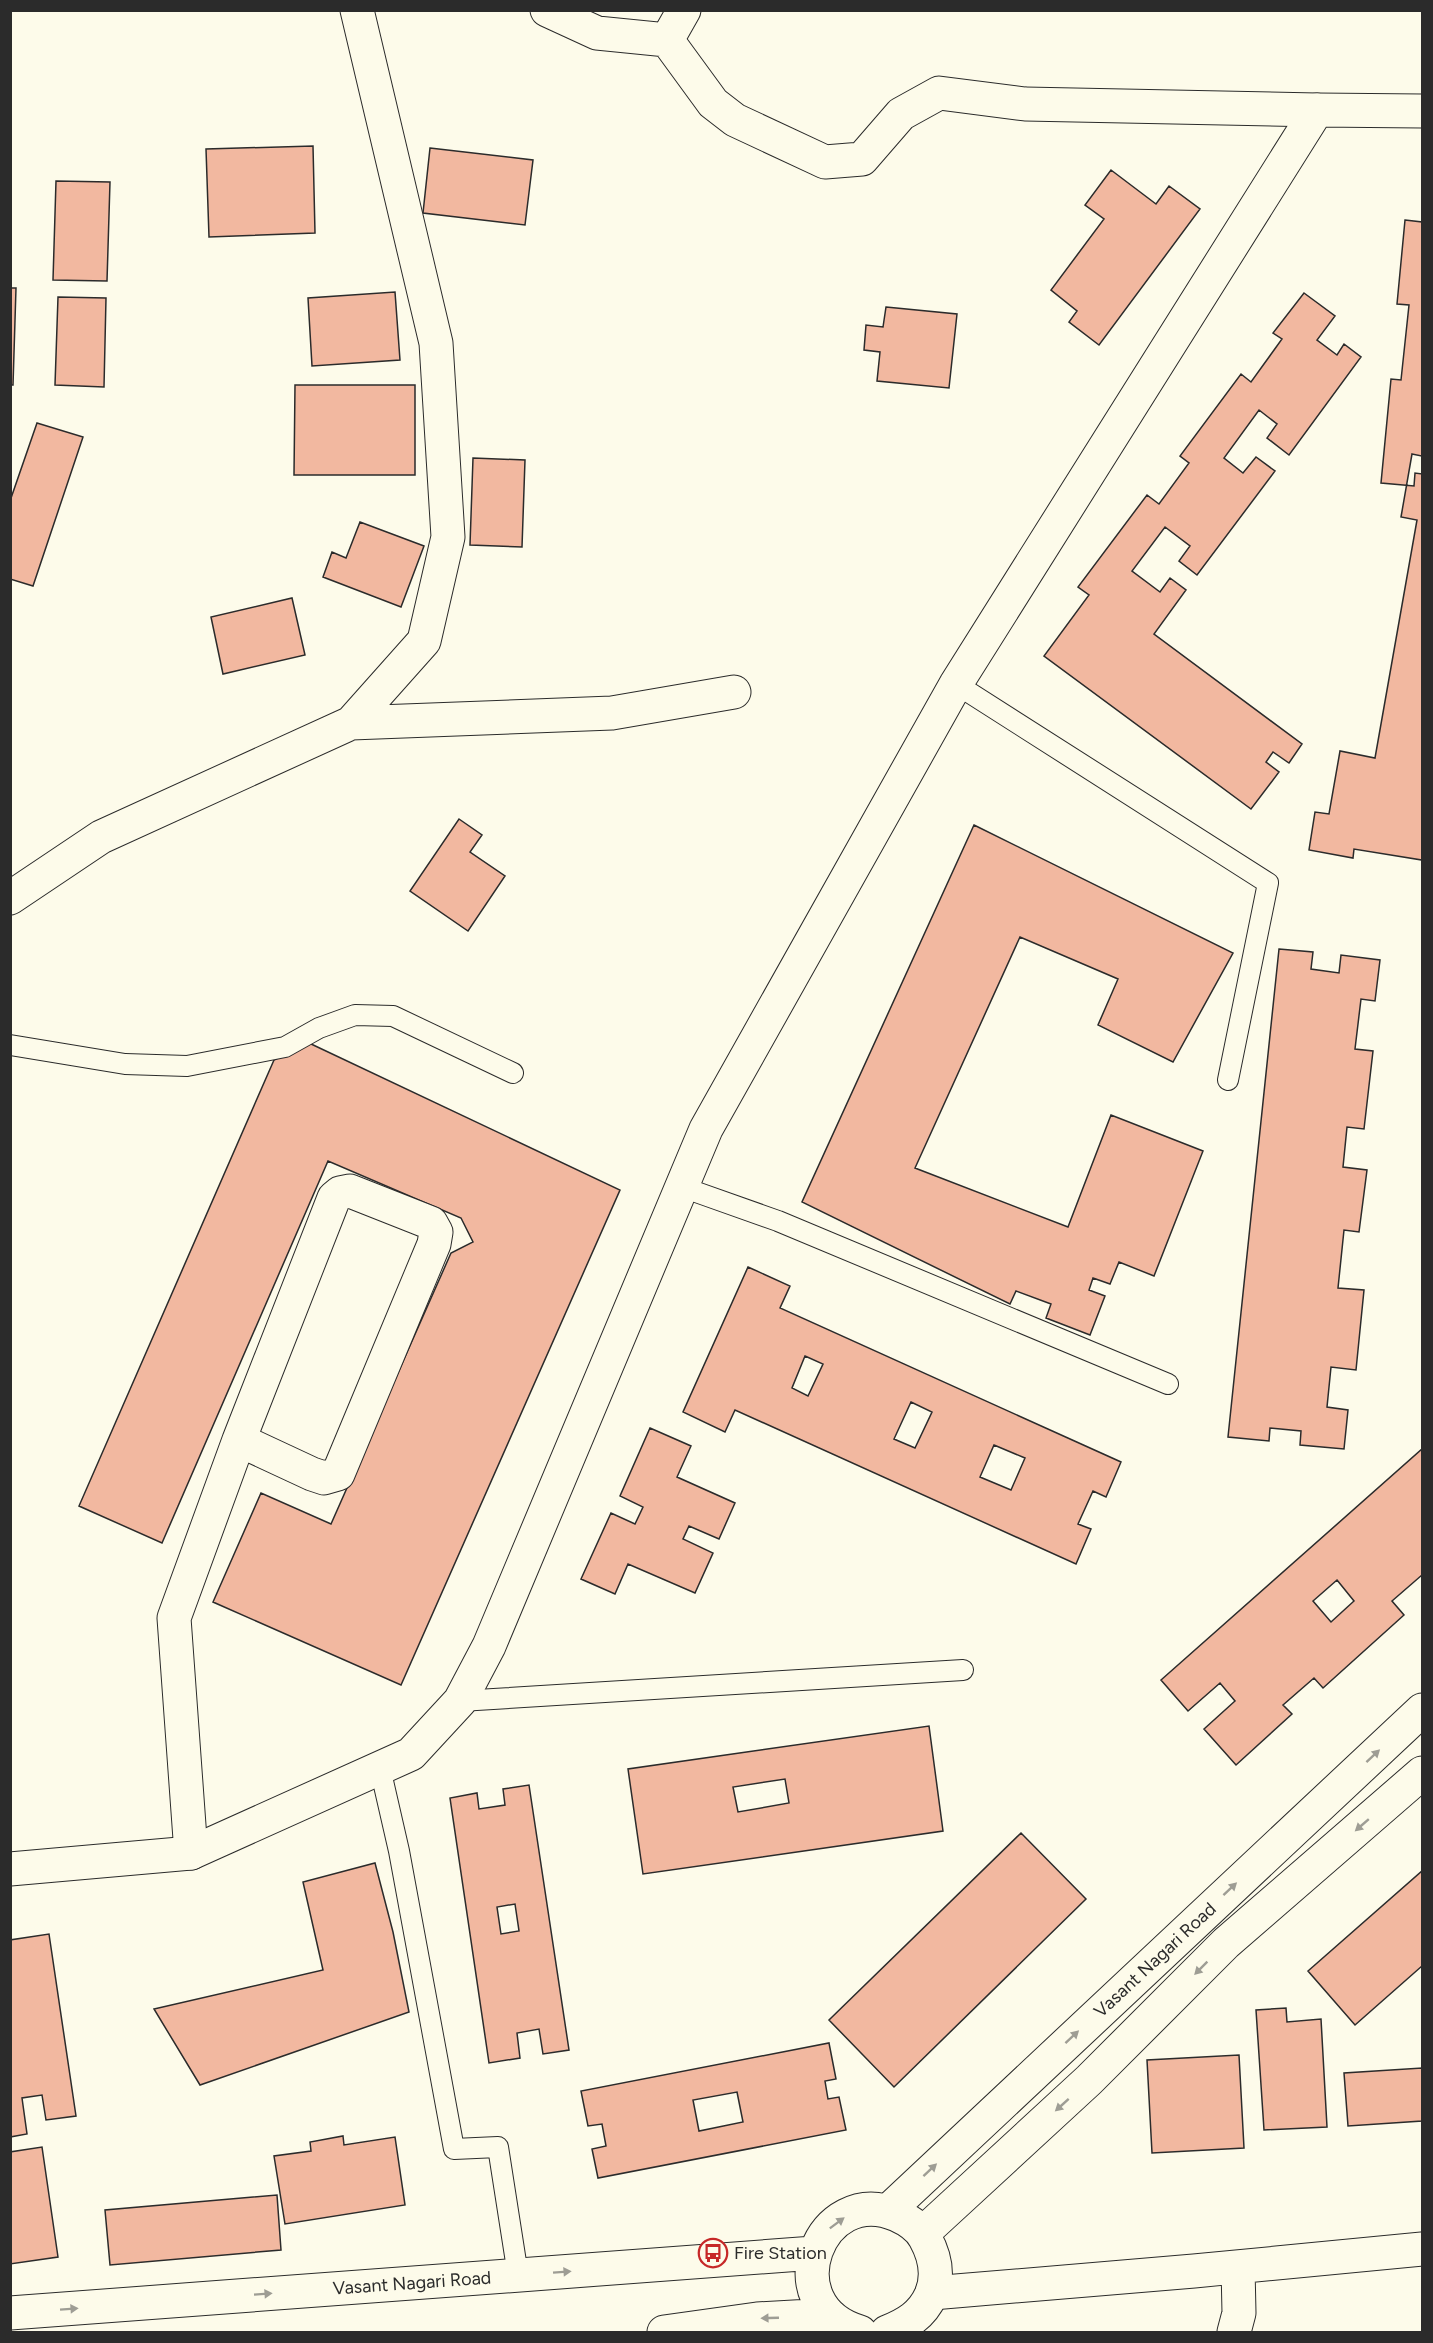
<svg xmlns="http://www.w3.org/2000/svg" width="1433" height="2343" viewBox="0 0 1433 2343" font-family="Figtree,sans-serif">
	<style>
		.building { fill: #f2b8a0; stroke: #2b2b2b; stroke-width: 1.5; fill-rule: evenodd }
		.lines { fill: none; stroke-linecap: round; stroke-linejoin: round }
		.service-casing { stroke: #2b2b2b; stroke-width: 22 }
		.minor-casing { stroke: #2b2b2b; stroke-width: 35 }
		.tertiary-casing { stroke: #2b2b2b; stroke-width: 35 }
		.primary-casing { stroke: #2b2b2b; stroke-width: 35 }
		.service { stroke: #fdfbea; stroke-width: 20 }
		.minor { stroke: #fdfbea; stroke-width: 33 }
		.tertiary { stroke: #fdfbea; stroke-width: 33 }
		.primary { stroke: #fdfbea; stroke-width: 33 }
		.oneway { fill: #9e9d94 }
		.labels { text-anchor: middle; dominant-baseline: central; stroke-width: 4.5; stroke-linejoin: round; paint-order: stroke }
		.street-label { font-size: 18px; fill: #2b2b2b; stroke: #fdfbea }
		.poi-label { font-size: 18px; fill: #2b2b2b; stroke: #fdfbea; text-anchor: start }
	</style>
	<rect width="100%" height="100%" fill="#fdfbea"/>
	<path class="building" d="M313,146l2,87 -106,4 -3,-88z
		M430,148l103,12 -8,65 -102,-12z
		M1111,170l45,34 13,-18 31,23 -101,136 -30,-23 8,-11 -26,-21 53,-71 -19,-14z
		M56,181l54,1 -3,99 -54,-1z
		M1405,220l17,2v252l-7,-1 -1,13 -33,-3 10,-104 10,1 8,-75 -12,-1z
		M10,288h6l-3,97h-3z
		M395,292l5,68 -88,6 -4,-68z
		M1304,293l31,23 -18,24 20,15 7,-11 17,13 -72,98 -22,-17 10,-14 -18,-14 -35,48 19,15 13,-16 19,14 -78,104 -18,-14 11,-15 -25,-19 -33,44 28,21 10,-14 16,12 -32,44 148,110 -13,19 -16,-11 -7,10 13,10 -28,37 -207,-153 45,-61 -11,-8 69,-92 12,9 30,-41 -9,-7 61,-82 10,8 31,-43 -9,-6z
		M58,297l48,1 -2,89 -49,-2z
		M886,307l71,7 -8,74 -72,-7 3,-29 -16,-2 2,-25 17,2z
		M295,385h120v90h-121z
		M37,423l46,14 -50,149 -23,-7v-78z
		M1412,454l10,2v404l-68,-11 -1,9 -44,-8 6,-38 14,2 11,-63 35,7 42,-238 -16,-3z
		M473,458l52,2 -3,87 -52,-2z
		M360,522l64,24 -23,61 -78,-30 9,-25 14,6z
		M292,598l13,57 -82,19 -12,-57z
		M459,819l23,16 -12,17 35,24 -37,55 -58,-40z
		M974,825l259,128 -60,109 -75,-37 20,-46 -98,-42 -105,231 153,59 43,-112 92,36 -49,125 -35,-14 -9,22 -17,-6 -4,12 16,6 -15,39 -44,-17 5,-14 -35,-13 -6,13 -208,-102z
		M1279,949l34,3 -2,17 28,4 2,-18 39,5 -5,41 -14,-2 -6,50 18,2 -9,78 -17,-2 -4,40 24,3 -8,62 -15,-2 -6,58 26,2 -8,80 -25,-3 -4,40 21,3 -4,39 -44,-4 1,-14 -31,-3 -1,13 -41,-4z
		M309,1043l311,147 -219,495 -188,-83 48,-109 70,31 120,-271 22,-11 -12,-24 -133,-57 -166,382 -83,-37 195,-446z
		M748,1267l42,19 -10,22 341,154 -15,35 -13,-6 -15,33 13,5 -15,35 -341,-154 -10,22 -42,-20zM805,1356l18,8 -15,32 -16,-8zM911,1402l21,10 -17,36 -21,-9zM994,1445l31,13 -14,32 -31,-13z
		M650,1428l41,18 -14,31 58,26 -16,36 -30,-13 -6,13 30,14 -18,40 -67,-29 -13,30 -34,-15 30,-66 24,11 8,-17 -23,-11z
		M1422,1449v126l-30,26 12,14 -81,73 -9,-10 -31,27 9,9 -56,51 -32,-36 31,-28 -15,-18 -32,28 -27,-31zM1337,1580l17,21 -23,21 -18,-21z
		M929,1726l14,105 -300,43 -15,-105zM785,1779l4,24 -51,9 -5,-25z
		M529,1785l40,265 -26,4 -4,-25 -22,4 3,25 -31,5 -39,-265 27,-5 2,16 26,-4 -2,-16zM515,1904l4,27 -18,3 -4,-27z
		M1021,1833l65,66 -192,188 -65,-67z
		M375,1863l18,69 16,80 -209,73 -46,-76 169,-39 -20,-88z
		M1422,1871v95l-67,59 -47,-54z
		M49,1934l27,182 -30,4 -4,-25 -20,3 5,36 -17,3v-197z
		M1286,2008l1,14 34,-3 6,108 -63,3 -8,-120z
		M829,2043l7,36 -11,2 3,18 11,-2 7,33 -248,48 -6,-29 14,-3 -4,-22 -14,2 -7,-35z
		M1239,2055l5,93 -92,5 -5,-93z
		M1422,2068v53l-74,5 -4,-53z
		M737,2092l6,30 -44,9 -6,-31z
		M343,2136l1,9 51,-8 10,68 -120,19 -11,-68 37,-5 -1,-9z
		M42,2147l16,110 -48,7v-112z
		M277,2195l4,55 -171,15 -5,-55z"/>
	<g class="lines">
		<g class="service-casing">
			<path id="service" d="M956,684l312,199 -40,197
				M10,1045l115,19 62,2 98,-19 34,-19 36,-13 38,1 120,57
				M682,1187l96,34 390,163
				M460,1701l503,-31
				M380,1768l19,83 55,298 44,-2 20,128"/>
		</g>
		<g class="minor-casing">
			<path id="minor" d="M547,10l50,23 70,7 46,63 22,17 90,42 37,-3 39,-45 38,-21 86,11 292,6
				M667,40l17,-30
				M351,723l261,-10 122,-21
				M10,898l91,-61 250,-114 73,-82 24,-104 -12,-194 -79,-333
				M191,1853l-17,-235 65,-178 95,-242 6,-5 10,-2 81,32 5,9 -2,12 -96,230 -14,4 -12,-4 -73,-34
				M932,2293l262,-22 228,-22
				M1234,2332l5,-19 -1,-46"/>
		</g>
		<g class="tertiary-casing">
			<path id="tertiary" d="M10,1869l181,-16 220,-99 49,-53 29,-55 217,-517 250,-445 361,-574 105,1"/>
		</g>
		<g class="primary-casing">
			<path id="primary" d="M888,2211l534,-501
				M923,2233l166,-153 137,-137 196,-170
				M10,2313l804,-60
				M664,2332l93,-13 72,-4
				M860,2332c-89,-26 -40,-151 37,-117 11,5 22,12 28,23 10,18 14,38 6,57 -9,20 -24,29 -44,37"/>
		</g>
		<use href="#service" class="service"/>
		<use href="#minor" class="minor"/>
		<use href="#tertiary" class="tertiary"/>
		<use href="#primary" class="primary"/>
	</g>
	<defs><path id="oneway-solid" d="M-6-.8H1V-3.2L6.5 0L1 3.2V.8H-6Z" transform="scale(1.5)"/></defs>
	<g class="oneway">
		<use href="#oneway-solid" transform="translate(1373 1756) rotate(-43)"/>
		<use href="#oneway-solid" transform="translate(1362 1825) rotate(139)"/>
		<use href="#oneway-solid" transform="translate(1230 1889) rotate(-43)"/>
		<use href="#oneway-solid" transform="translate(1201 1968) rotate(135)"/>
		<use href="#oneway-solid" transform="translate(1072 2037) rotate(-43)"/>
		<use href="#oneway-solid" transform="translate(1062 2105) rotate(138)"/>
		<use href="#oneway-solid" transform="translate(930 2170) rotate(-43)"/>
		<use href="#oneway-solid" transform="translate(837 2223) rotate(-37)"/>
		<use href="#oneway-solid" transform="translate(562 2272) rotate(-4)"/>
		<use href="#oneway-solid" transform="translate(263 2294) rotate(-4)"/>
		<use href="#oneway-solid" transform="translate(69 2309) rotate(-4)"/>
		<use href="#oneway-solid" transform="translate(770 2318) rotate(178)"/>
	</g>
	<defs>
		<g id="bus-ring" transform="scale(1.5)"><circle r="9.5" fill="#fdfbea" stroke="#c62828" stroke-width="1.5"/><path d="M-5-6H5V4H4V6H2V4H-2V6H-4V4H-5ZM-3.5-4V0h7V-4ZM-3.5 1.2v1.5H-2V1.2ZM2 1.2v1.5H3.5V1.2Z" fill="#c62828"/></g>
	</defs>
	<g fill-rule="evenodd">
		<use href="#bus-ring" x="713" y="2253"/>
	</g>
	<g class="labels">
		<g class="street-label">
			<text transform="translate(1155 1960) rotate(-43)">Vasant Nagari Road</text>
			<text transform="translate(412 2283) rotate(-4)">Vasant Nagari Road</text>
		</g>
		<g class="poi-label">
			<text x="734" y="2253">Fire Station</text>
		</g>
	</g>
	<rect width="1433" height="2343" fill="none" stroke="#2b2b2b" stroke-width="24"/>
</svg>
